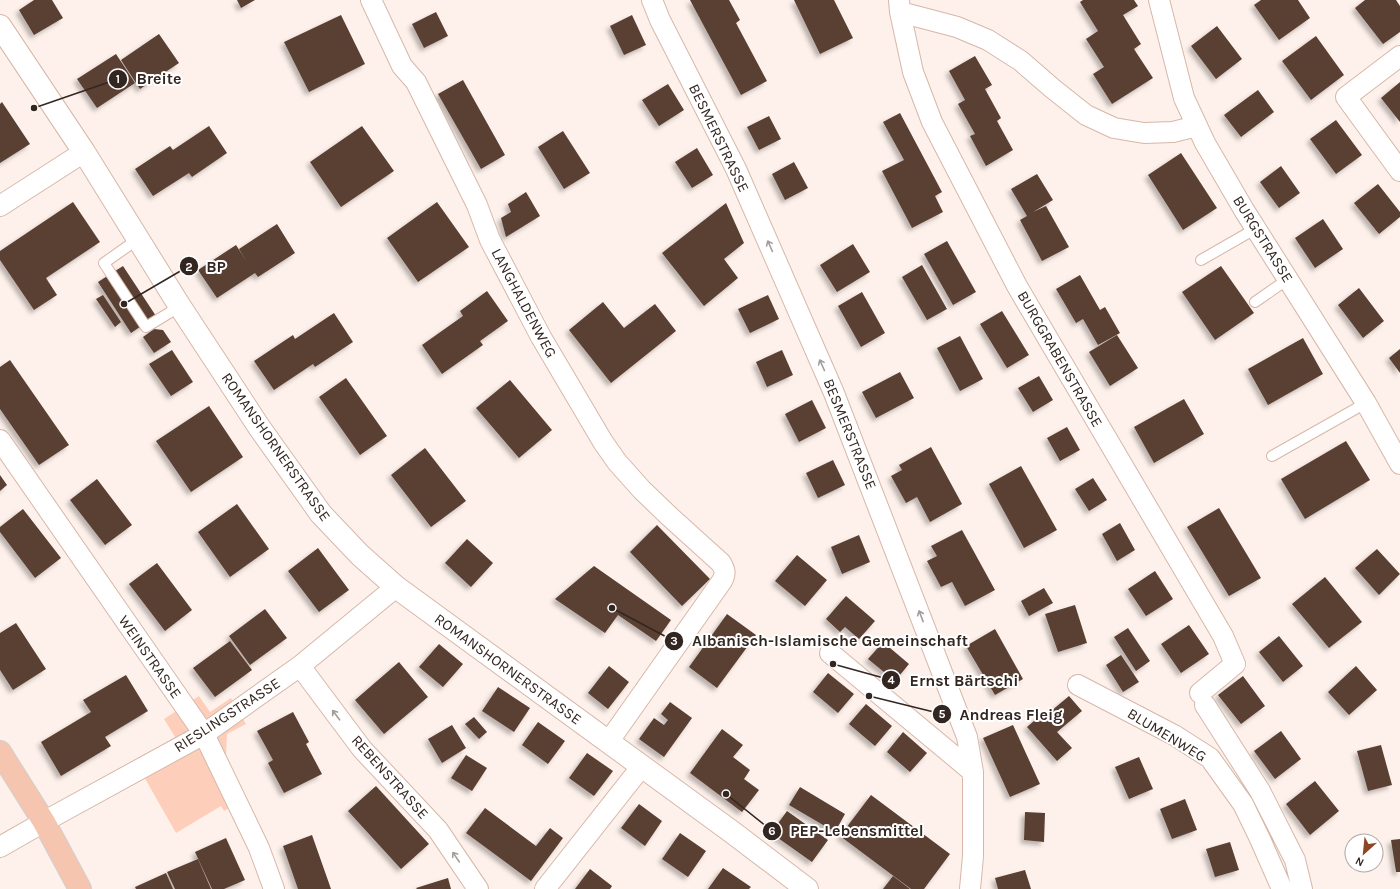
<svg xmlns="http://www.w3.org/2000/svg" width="1400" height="889" viewBox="0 0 1400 889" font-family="Karla,sans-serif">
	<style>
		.green { fill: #fdcfbb }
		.building { fill: #5a3f33; filter: url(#shadow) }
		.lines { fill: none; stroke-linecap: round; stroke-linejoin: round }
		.service-casing { stroke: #d7b7a8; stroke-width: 12 }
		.minor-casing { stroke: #d7b7a8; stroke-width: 22 }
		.tertiary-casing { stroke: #d7b7a8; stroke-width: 24 }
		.primary-casing { stroke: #d2cfce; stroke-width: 24 }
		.service { stroke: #fff; stroke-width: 10 }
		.minor { stroke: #fff; stroke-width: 20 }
		.tertiary { stroke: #fff; stroke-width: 22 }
		.primary { stroke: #f5c5b0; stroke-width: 22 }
		.oneway { stroke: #a39d9b }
		.labels { text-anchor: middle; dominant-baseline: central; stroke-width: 4; stroke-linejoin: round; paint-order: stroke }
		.street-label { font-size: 15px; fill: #332621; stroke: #fff }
		.leader { fill: none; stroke: #332621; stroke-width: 1.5 }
		.callout-dot { fill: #332621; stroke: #fff; stroke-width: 1.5 }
		.mark-label { font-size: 12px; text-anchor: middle; font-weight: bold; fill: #fff }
		.callout-label { font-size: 16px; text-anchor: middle; font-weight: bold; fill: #332621; stroke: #fff; stroke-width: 4; stroke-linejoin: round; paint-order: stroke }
	</style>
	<defs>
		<filter id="shadow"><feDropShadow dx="-3.5" dy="3.5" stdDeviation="2" flood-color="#0004"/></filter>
	</defs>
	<rect width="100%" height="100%" fill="#fef1eb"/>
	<path class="green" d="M199,696l11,16 21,-14 15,26 -19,10 -1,22 20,42 -22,13 -3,-5 -45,27 -41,-72 40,-24 -11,-18z"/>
	<path class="building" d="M34,0h18l11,18 -29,17 -15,-25z
		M237,0h18l-14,8z
		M690,0h39l11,20 -4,3 31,58 -26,14z
		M794,0h40l19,38 -33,16z
		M1083,0h51l4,6 -15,9 18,29 -7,5 19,29 -41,26 -19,-30 11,-7 -18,-28 12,-8 -18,-29z
		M1261,0h37l12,18 -31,22 -25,-35z
		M1365,0h31l4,6v26l-17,12 -28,-36z
		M436,12l12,24 -24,12 -12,-24z
		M341,15l24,49 -56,28 -25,-50z
		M632,15l14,30 -22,10 -14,-29z
		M1217,26l25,33 -26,20 -25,-33z
		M159,34l20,29 -39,26 -19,-29z
		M1316,36l28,39 -33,25 -29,-39z
		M116,54l19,29 -38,25 -20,-29z
		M975,56l17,29 -7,4 16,29 -4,3 16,29 -27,16 -16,-30 5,-2 -17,-30 7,-4 -16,-29z
		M463,80l42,75 -24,14 -43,-75z
		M1400,82v40l-19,-24z
		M668,84l16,26 -25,16 -17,-26z
		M1258,90l16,22 -33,25 -17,-22z
		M2,102l28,42 -30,19v-59z
		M900,113l42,79 -7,4 8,16 -31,16 -30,-57 22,-11 -21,-38z
		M769,116l12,23 -22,11 -12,-23z
		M1336,120l26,35 -26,19 -26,-35z
		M209,126l18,27 -35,24 -3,-4 -36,23 -18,-27 35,-23 3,4z
		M362,126l32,45 -53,36 -31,-45z
		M563,131l27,42 -26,16 -26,-42z
		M697,148l16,27 -21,13 -17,-26z
		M1181,153l36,55 -34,22 -35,-55z
		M794,162l14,26 -23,12 -13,-26z
		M1281,166l19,27 -21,15 -19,-26z
		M1037,174l16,26 -20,12 13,-6 23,41 -27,14 -22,-41 7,-4 -16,-27z
		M1378,184l22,28v5l-21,17 -25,-31z
		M526,192l14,24 -34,21 -5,-19 10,-6 -3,-8z
		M73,202l27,40 -54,36 11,17 -23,15 -34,-50v-9z
		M437,202l32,45 -51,35 -31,-44z
		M726,203l18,40 -20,16 14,19 -34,28 -42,-53z
		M1323,219l20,30 -28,19 -20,-30z
		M277,224l18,29 -37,24 -3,-4 -38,25 -19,-28 38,-25 11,17 -8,-13z
		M947,241l29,51 -23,13 -29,-51z
		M853,244l17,28 -33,20 -17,-27z
		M922,265l25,44 -20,11 -25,-43z
		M123,266l33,50 -25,17 -33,-51z
		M1221,266l33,47 -39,27 -33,-48z
		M1080,275l20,35 5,-3 15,26 -22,12 -15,-26 -7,4 -20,-34z
		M1359,288l25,33 -21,17 -25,-33z
		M487,291l21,30 -28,20 3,4 -41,29 -20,-29 41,-29 -3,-5z
		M862,292l23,41 -24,14 -23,-41z
		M103,295l18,27 -6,5 -19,-28z
		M768,295l11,24 -29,14 -12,-24z
		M603,302l21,26 31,-24 21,27 -65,52 -42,-53z
		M1002,311l27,44 -22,13 -27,-44z
		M334,313l19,29 -38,25 -2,-3 -39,26 -20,-29 39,-26 2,4z
		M154,329l9,1 8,12 -17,11 -11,-16z
		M1117,335l21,33 -28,18 -21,-34z
		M960,336l23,43 -23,12 -23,-43z
		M1303,338l20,36 -55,31 -20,-36z
		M1400,349v24l-11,-15z
		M172,350l21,32 -22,14 -22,-32z
		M782,350l11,25 -26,12 -11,-25z
		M10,360l59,85 -30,20 -39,-56v-42z
		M900,372l14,26 -38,20 -14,-26z
		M1039,376l14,24 -20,12 -15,-24z
		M346,378l41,58 -27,19 -41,-58z
		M510,380l42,50 -33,28 -43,-50z
		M1184,399l20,35 -50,29 -20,-36z
		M812,400l14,28 -27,14 -14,-28z
		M209,406l34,51 -52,35 -35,-51z
		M1067,427l13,23 -20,11 -13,-23z
		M1346,441l24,39 -65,39 -24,-40z
		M931,447l31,57 -32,18 -13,-25 -11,6 -15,-27 11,-6 -3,-5z
		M425,448l41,53 -35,26 -40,-52z
		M833,460l12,25 -27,13 -12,-25z
		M1021,466l36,64 -33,18 -35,-64z
		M0,475l7,10 -7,6z
		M1093,478l14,22 -18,11 -14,-22z
		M97,479l35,46 -27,20 -35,-45z
		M237,504l32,45 -39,28 -32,-45z
		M1219,508l42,70 -32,18 -42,-69z
		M23,509l38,49 -26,20 -35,-46v-5z
		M1120,523l15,27 -18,11 -15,-27z
		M657,525l53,54 -28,27 -52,-54z
		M962,530l33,60 -30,16 -13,-24 -11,5 -14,-26 10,-5 -6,-10z
		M859,535l11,27 -28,12 -11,-27z
		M467,539l26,24 -22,24 -26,-24z
		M318,548l31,42 -30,22 -31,-41z
		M1377,549l23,25 -21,21 -24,-27z
		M797,555l30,25 -22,26 -30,-25z
		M157,563l35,47 -27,21 -36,-47z
		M594,566l77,54 -15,21 -38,-26 -13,18 -50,-34z
		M1155,571l18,28 -27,17 -18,-27z
		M1325,577l37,45 -33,26 -37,-44z
		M1044,588l9,15 -24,13 -8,-15z
		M846,596l29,25 -16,18 -14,-12 -5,5 -14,-13z
		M1075,605l12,38 -29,9 -13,-38z
		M265,609l22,29 -37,27 -21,-29z
		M727,614l29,21 -39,53 -28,-21z
		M16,623l30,46 -33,21 -13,-20v-37z
		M1189,625l20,29 -28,19 -20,-29z
		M1128,628l22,33 -14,10 -22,-34z
		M995,629l28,50 -28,16 -29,-49z
		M1279,636l24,30 -20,16 -24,-30z
		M230,641l22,29 -37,27 -22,-29z
		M883,642l26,22 -14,17 -27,-22z
		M439,644l24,20 -20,23 -24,-20z
		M1121,655l18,27 -16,10 -17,-27z
		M399,662l29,35 -44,37 -29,-34z
		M609,666l20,16 -21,27 -20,-16z
		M1356,666l21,24 -28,25 -21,-23z
		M828,673l26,21 -16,19 -25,-21z
		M126,675l22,36 -43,26 6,9 -50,30 -20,-34 50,-30 -8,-12z
		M1243,676l22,30 -24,18 -23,-29z
		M498,687l32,21 -16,24 -32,-21z
		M1069,696l13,15 -25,21 15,16 -15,13 -30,-34 15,-13 2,3z
		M670,702l22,16 -28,39 -25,-18 15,-21 10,7 4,-5 -7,-6z
		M866,704l26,22 -17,20 -26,-22z
		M293,712l16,30 -3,2 16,30 -38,19 -16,-30 5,-3 -16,-29z
		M474,717l13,15 -8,7 -14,-15z
		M538,722l27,19 -17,23 -26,-19z
		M452,725l14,23 -24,15 -14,-24z
		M1013,725l27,59 -30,13 -27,-59z
		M722,729l21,16 -10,12 17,13 -6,9 15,11 -17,22 -52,-39z
		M1281,731l20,28 -26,20 -21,-28z
		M903,732l24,21 -17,19 -23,-20z
		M1381,745l11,40 -24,6 -11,-40z
		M587,753l26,18 -19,25 -25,-18z
		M466,755l21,13 -15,23 -21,-13z
		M1139,757l14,32 -24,10 -14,-32z
		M1315,781l24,30 -29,24 -24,-31z
		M376,786l53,58 -28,25 -53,-58z
		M800,787l45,27 -10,18 -46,-27z
		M871,795l79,59 -26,35h-13l-71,-53z
		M1185,799l12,31 -25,9 -12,-30z
		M639,804l23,17 -17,25 -24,-18z
		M485,808l51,38 14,-18 13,10 -32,43 -65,-48z
		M787,811l41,29 -16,22 -41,-29z
		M1025,812l20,1 -1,29 -20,-2z
		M680,833l26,18 -18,26 -26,-18z
		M312,835l19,54h-33l-15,-43z
		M226,838l19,42 -21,9h-12l-17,-37z
		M1400,839v33h-4l-5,-32z
		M1230,842l9,28 -24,7 -9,-28z
		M198,859l13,30h-36l-8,-17z
		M723,868l28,19 -2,2h-41z
		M590,869l22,17 -2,3h-35z
		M1025,870l6,19h-33l-3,-11z
		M166,873l7,16h-37l-1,-2z
		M893,876l17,13h-27z
		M448,878l3,11h-34l-1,-1z"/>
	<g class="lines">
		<g class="service-casing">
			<path id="service" d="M138,239l-34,24 42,64 23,-14 10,-8
				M1201,260l54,-31
				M1255,302l33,-23
				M1272,456l94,-53"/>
		</g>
		<g class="minor-casing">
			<path id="minor" d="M371,0l31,66 14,16 61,123 13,35 51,97 62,105 14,20 25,28 26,25 53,48c4,7 5,10 1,18l-113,160
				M652,0l8,20 76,149 98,224 133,344 6,35v84l-3,33
				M899,0l1,12 13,60 19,50 85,164 206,350 12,28 -35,29
				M1159,0l25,98 21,45 39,67 122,193 34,61
				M900,12l57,15 31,13 33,21 31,27 34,27 28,13 30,5 29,-1 24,-6
				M1400,56l-54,41 54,74
				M0,206l84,-54
				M0,440l204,294 55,114 15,41
				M830,653l143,119
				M300,666l62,83 76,81 40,59
				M1078,685l96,50 36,23 33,46 17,35 22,50
				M1205,705l55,86 35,69 7,29
				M0,847l56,-32 148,-81 96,-68 96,-79
				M545,889l97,-123"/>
		</g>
		<g class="tertiary-casing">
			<path id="tertiary" d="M0,26l84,126 95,153 80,122 62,87 39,41 36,32 336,245 75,57"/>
		</g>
		<g class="primary-casing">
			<path id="primary" d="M0,752l44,70 36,67"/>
		</g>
		<use href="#service" class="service"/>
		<use href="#minor" class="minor"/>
		<use href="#tertiary" class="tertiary"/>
		<use href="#primary" class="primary"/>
	</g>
	<defs><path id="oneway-shaft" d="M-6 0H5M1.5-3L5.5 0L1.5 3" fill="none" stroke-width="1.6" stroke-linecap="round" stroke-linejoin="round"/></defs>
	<g class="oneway">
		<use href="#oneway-shaft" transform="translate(770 246) rotate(-114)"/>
		<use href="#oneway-shaft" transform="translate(822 365) rotate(-114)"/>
		<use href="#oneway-shaft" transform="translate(921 616) rotate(-111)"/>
		<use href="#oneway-shaft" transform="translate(336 715) rotate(-127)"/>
		<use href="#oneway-shaft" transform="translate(456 857) rotate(-124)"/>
	</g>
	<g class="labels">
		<g class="street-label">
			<text transform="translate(719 138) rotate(64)">BESMERSTRASSE</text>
			<text transform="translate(1263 239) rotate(58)">BURGSTRASSE</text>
			<text transform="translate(524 303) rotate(62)">LANGHALDENWEG</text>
			<text transform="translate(1060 359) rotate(60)">BURGGRABENSTRASSE</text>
			<text transform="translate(850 434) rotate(68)">BESMERSTRASSE</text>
			<text transform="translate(276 447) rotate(55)">ROMANSHORNERSTRASSE</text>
			<text transform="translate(150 657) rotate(55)">WEINSTRASSE</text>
			<text transform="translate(508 669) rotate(36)">ROMANSHORNERSTRASSE</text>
			<text transform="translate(227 715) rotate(-33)">RIESLINGSTRASSE</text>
			<text transform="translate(1167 735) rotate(31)">BLUMENWEG</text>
			<text transform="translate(390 777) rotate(48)">REBENSTRASSE</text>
		</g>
	</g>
	<path class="leader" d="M34 108L118 79M124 304L189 266M612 608L674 641M833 664L891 680M869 696L942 714M726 794L772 831"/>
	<g class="callout-dot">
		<circle cx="34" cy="108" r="4"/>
		<circle cx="124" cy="304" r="4"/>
		<circle cx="612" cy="608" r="4"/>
		<circle cx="833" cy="664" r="4"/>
		<circle cx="869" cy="696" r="4"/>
		<circle cx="726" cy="794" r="4"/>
		<circle cx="118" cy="79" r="10"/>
		<circle cx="189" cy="266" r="10"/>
		<circle cx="674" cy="641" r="10"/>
		<circle cx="891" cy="680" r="10"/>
		<circle cx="942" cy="714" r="10"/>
		<circle cx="772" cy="831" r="10"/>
	</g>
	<g class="mark-label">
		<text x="118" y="83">1</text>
		<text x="189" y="271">2</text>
		<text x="674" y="645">3</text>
		<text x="891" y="684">4</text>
		<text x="942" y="718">5</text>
		<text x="772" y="835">6</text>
	</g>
	<g class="callout-label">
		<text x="159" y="84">Breite</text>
		<text x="216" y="272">BP</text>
		<text x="830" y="646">Albanisch-Islamische Gemeinschaft</text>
		<text x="964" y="686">Ernst Bärtschi</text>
		<text x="1011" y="720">Andreas Fleig</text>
		<text x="857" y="836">PEP-Lebensmittel</text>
	</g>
	<g transform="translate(1364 853) rotate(207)"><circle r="19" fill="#ffffff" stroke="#ada8a6"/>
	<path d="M0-3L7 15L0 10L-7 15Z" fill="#8e4724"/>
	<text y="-6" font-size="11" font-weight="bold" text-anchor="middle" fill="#332621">N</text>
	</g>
</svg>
